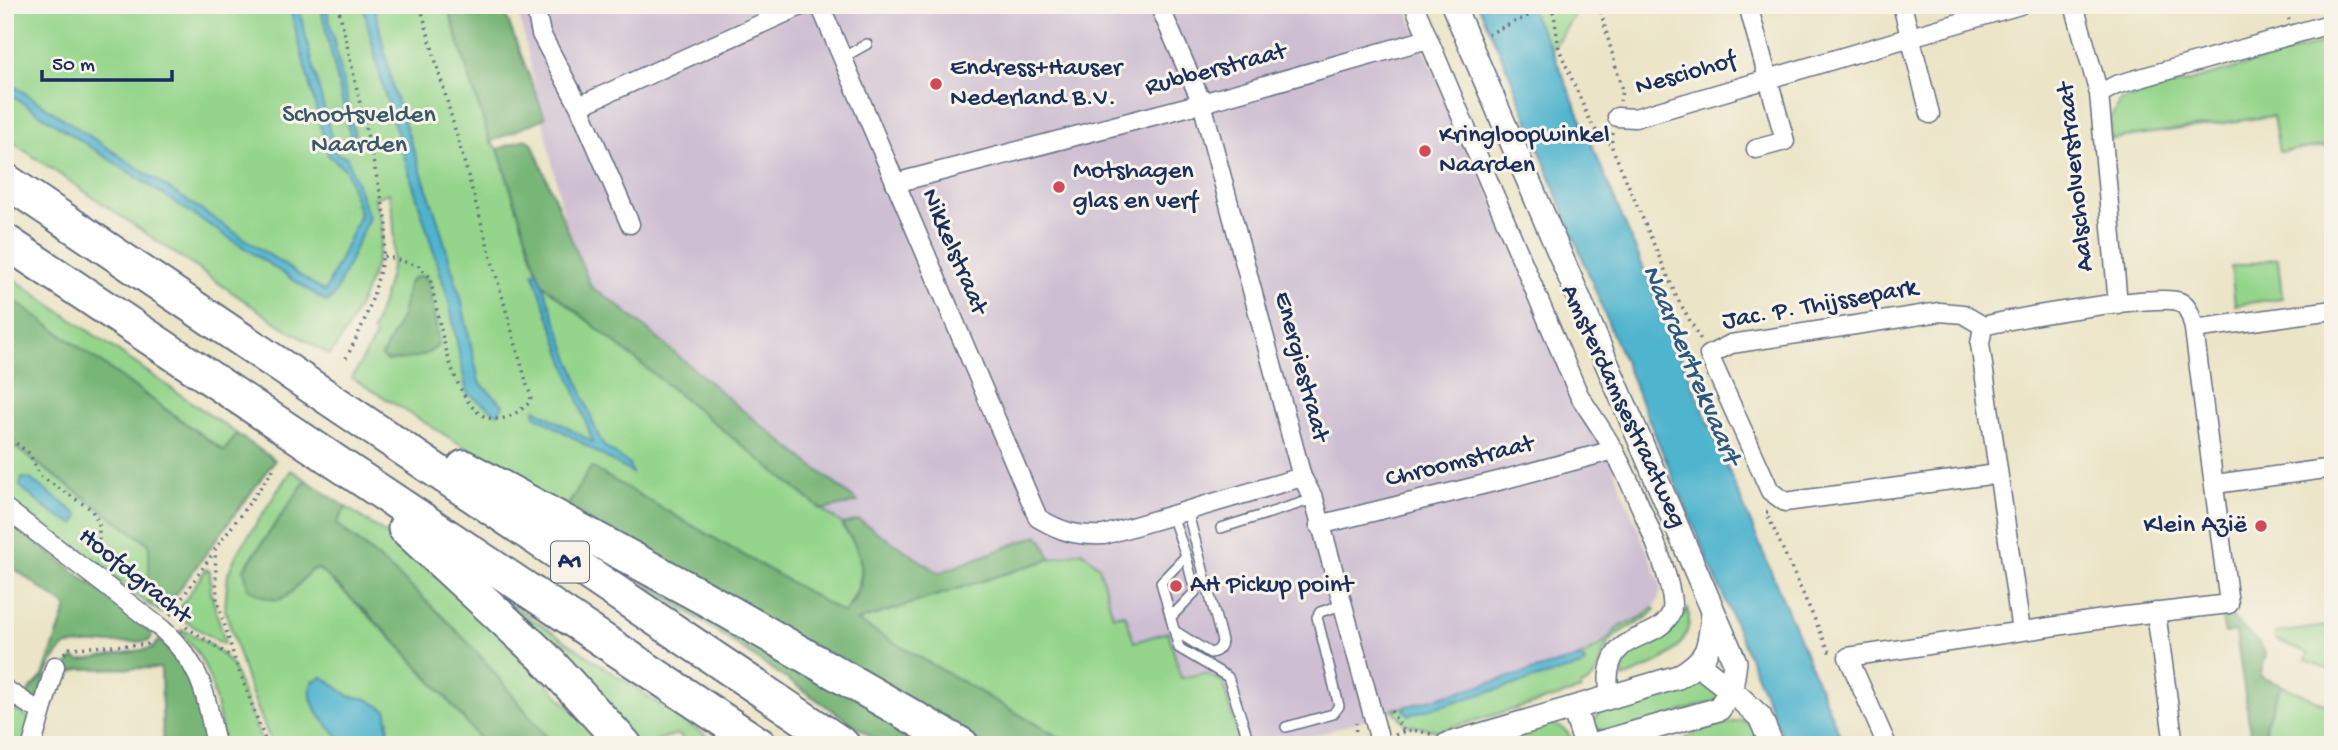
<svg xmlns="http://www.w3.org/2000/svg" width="2338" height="750" viewBox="0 0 2338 750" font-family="'Gochi Hand',sans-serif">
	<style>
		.industrial { fill: #cdbed2 }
		.green { fill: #95d58b; stroke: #588274; stroke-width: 2; fill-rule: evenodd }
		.forest { fill: #78b677; stroke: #4a726a; stroke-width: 2 }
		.water { fill: #4fb4ce; stroke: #357296; stroke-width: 2 }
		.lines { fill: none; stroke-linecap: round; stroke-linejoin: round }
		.service-casing { stroke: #646e82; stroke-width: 12 }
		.minor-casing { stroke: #646e82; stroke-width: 21 }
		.tertiary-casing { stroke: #646e82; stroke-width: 26 }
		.motorway-casing { stroke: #646e82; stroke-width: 37 }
		.path { stroke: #646e82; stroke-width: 3.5; stroke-dasharray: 2 5; stroke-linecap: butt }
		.service { stroke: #fff; stroke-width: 9 }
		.minor { stroke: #fff; stroke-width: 18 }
		.tertiary { stroke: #fff; stroke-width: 23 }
		.motorway { stroke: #fff; stroke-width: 33 }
		.poi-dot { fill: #d1495b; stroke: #f7f3e8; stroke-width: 2.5 }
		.labels { text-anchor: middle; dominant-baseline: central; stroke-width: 6; stroke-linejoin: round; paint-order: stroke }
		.shield { fill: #f7f3e8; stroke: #5d6a87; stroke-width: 2 }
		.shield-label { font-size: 24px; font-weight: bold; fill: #1b2f5e }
		.poi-label { font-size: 26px; fill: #1b2f5e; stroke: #f7f3e8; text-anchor: start }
		.street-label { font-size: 26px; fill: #1b2f5e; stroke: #f7f3e8 }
		.park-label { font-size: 26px; fill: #3a5869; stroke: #f7f3e8 }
		.water-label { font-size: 28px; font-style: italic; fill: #2b5780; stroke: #f7f3e8 }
	</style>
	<rect width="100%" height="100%" fill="#f7f3e8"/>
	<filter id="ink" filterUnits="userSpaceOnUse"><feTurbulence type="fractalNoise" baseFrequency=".0143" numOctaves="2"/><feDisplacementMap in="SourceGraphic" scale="14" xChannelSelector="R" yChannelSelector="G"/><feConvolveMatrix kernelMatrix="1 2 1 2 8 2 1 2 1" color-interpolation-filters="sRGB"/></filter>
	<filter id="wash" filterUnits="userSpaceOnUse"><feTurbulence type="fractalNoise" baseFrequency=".00686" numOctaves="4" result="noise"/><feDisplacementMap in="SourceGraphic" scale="28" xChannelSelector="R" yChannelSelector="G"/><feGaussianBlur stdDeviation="1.57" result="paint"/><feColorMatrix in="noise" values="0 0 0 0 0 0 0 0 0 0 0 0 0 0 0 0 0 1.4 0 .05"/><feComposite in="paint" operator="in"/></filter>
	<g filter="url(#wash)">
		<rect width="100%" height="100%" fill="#ebe4c6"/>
		<path class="industrial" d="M517,5h887l205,453 52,127 -2,13 -5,10 -15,12 -22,11 -28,28 -228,62 -76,24h-199l-471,-300z"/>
		<path class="green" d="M5,5h358l20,83 66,213 18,92 36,12 -24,-23 -18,-83 -23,-78 -44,-128 -20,-88h73l43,137 8,7 43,134 281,227 21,14v4c26,29 22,54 1,86l-253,-146 -25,41 -214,-131 24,-42 -4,-4c17,-48 30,-87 17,-139l-15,5c3,8 7,18 8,27 3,33 -32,104 -52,130l-50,-30 -275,-188v-46l322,211 7,-6 35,-79 -9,-2 -35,77 -320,-212zM425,277l13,68 -56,11 20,-40 6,-31 4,-6z
			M1530,5h51l-29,45 -18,-32z
			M2333,40v105l-54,7 -6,-36 -162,23v-22l9,-16z
			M2278,258l4,40 -47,7 -4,-38z
			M5,273l232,161 -13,17 -219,-157z
			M5,440l144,104v61l-144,-108z
			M291,470l15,10 -62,89 42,28 25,-27 8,-1c60,54 116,112 165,176h-92l-4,-3 1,-22 -22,-21 -18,-3 -26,-19 -10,4c-11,24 19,50 35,64h-76l-24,-61 -23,-75 3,-35 8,-19z
			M346,507l46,31 82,70 132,137h-53c-24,-29 -47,-59 -72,-87 -43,-50 -94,-93 -145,-135z
			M1082,551l17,15 14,50 12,-2 9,28 34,-10 13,46 24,-5 18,9 17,63h-168l-216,-124 195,-62z
			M206,569l4,2 1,22 14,49 -2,2 -48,-29z
			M488,589l232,156h-28l-15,-11 -23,7 3,4h-23z
			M1653,608l2,2c-12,15 -32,16 -45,31 -13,16 -7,37 -29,45v4l-142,41 -34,-7 -12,-15 14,-3 -3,4 178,-44 3,-3 -1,-4 -7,-1 22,-11 21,-21 22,-9z
			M1688,609c8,41 -35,57 -65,69v-8l6,-17 7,-6 30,-11z
			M2333,625v47l-27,-12 2,-7 -33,-14v-6z
			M182,630c19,8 39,20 51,37l30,78h-39c-8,-42 -11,-83 -44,-113z
			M1702,679l20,14 -7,8 -102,32 -16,-4 -4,-7 9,-14 7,-4z
			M2281,685l52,23v25l-5,12h-60l-3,-20z
			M5,703l27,18 -7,24h-20z
			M1742,720l11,6 9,19h-78v-5l15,-10z
			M1548,722c12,5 22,8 24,21l-103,2z"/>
		<path class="forest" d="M447,5h55l43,113 -55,24z
			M525,139l7,4 59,144 27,18 123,104 117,93 -36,8 -281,-227 -43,-134z
			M419,276l6,1 3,4 11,63c-13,16 -35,15 -53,17l-4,-5 20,-40 6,-31 4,-6z
			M5,294l219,157 13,-17 38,26 -113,153 -13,-8v-61l-144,-104z
			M591,467l253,146c4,-5 10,-12 13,-18 10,-25 2,-49 -14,-68v-3l16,-4 80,53 99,-38 5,6 8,18 -194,62 215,124h-87l-419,-236z
			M306,480l40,27 -10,17c51,41 102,84 146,134 24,28 47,58 71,87h-69c-49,-64 -104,-123 -165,-176l-8,1c-24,26 -28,42 -63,18l-4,-19z
			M5,519l90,68 57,47v3l-3,4 -82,4c-17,12 -22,34 -29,54l-7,-1 -4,-5 16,-17 24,-69 -62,-45z
			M614,562l327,183h-57z
			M2227,613l33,31 6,11 -6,21 21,9 -16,40 3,20h-16l-16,-113 -11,2 -4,-19z
			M159,640c34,29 39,63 47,105h-43l-2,-77 -81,1 -14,6 -6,-2 14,-15 5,3 74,-13z"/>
		<path class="water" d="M289,5h9l37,148 12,4 22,60 -35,79 -7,6 -322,-211v-11l320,212 35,-77 -14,-45 -18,-15z
			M320,5h6l29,130 -4,5z
			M363,5h11l20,88 44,128 23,78 18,83 24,23 -5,9 -31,-21 -18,-92 -66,-213z
			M1478,5h52l4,13 18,32 292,695h-58l-175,-415 -104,-262z
			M533,272h5l59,161 7,13 25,18 3,9 -97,-58v-6l58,33z
			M22,478l8,1 49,36 -4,9c-22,-7 -38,-22 -55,-38z
			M1577,658l7,1v6l-175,50 -5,-5 3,-4z
			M323,677l26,19 18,3 20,11 1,32 4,3h-44c-16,-14 -46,-40 -35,-64z"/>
	</g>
	<g filter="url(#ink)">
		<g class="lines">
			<g class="service-casing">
				<path id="service" d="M842,58l25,-14
					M1172,515l14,41 -25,26 18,66 49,29 22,68
					M1221,528l93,-29
					M1171,617l24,-25 -9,-36
					M1175,631l35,22c7,-1 11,-4 12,-12l-35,-131
					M1286,727l47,-13 6,-8 -22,-89 3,-5 22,-7"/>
			</g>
			<g class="minor-casing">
				<path id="minor" d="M535,5l6,29 38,72 224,-101
					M820,5l218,513c24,14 38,18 66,17l198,-58
					M1159,5l43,98 100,374 12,22 67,246
					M1414,5l165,390c11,18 24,35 34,54 14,25 68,141 58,164 -13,29 -56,17 -62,59 -1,11 -1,16 3,26
					M1748,5l37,136 -29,8
					M1902,5l28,109
					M2074,5l25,89 19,210
					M2099,94l17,-9 217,-62
					M579,106l51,118
					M1617,117l18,1 385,-113
					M895,183l307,-80 226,-64
					M1983,326l-3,18 41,287
					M2194,329l139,-19
					M2215,484l118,-16
					M5,508l157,121c41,38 43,64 54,116
					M1319,525l179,-44 116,-31
					M2156,612l18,133
					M5,689l26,17 11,4
					M32,745l23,-79
					M1887,745l-39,-88 269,-40 112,-13 -35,-275c-2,-9 -4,-22 -14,-27 -19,-10 -169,17 -197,24l-20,-12 -23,-2 -209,32 -22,11 61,136 15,11 212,-28"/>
			</g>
			<g class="tertiary-casing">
				<path id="tertiary" d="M1453,5l282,657 -4,28 -12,19 -127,36
					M1699,665l32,25 29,27 12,28
					M1574,708l12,37
					M1447,745l231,-68c32,-19 31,-28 35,-64"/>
			</g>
			<g class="motorway-casing">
				<path id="motorway" d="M5,180l838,565
					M5,241l755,504
					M464,467l244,133 254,145
					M405,528l139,129 81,88"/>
			</g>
			<path class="path" d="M338,5l49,218c-5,51 -16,90 -41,135
				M1550,5l4,9 5,35 30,70 12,20 9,5
				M1599,5l23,85 -2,11
				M2285,5l4,15
				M1488,34l62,-28
				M1613,133l-2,12 66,153 24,42
				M384,256l35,10 11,11c10,43 28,192 100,125l1,-6 -4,-11 -107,-380
				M5,435l24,18 11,23 51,33 8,14v22l5,13 21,19
				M1768,512h-2l63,139 3,1
				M170,615l44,-63
				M186,627l46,30
				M64,653l6,-5 82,-4
				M1391,711l12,19
				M1395,735c17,-7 18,-5 36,-1
				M267,745l-32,-85 -18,-60 -2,-50 61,-84
				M1355,745l1,-22"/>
			<use href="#service" class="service"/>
			<use href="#minor" class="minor"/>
			<use href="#tertiary" class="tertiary"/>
			<use href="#motorway" class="motorway"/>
		</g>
	</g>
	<g class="poi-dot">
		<circle cx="936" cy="84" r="7"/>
		<circle cx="1425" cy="151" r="7"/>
		<circle cx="1059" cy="187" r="7"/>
		<circle cx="2261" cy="526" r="7"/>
		<circle cx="1176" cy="586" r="7"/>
	</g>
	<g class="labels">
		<rect class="shield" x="551" y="541.5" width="38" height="41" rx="5"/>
		<g class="shield-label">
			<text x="570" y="562">A1</text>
		</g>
		<g class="poi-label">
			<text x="950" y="69">Endress+Hauser<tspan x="950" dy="30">Nederland B.V.</tspan></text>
			<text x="1439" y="136">Kringloopwinkel<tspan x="1439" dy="30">Naarden</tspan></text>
			<text x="1073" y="172">Motshagen<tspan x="1073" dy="30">glas en verf</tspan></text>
			<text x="2247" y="526" text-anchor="end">Klein Azië</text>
			<text x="1190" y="586">AH Pickup point</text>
		</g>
		<g class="street-label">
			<text transform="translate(1216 71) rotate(-15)">Rubberstraat</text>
			<text transform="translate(1686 75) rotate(-16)">Nesciohof</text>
			<text transform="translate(2077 177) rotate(-96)">Aalscholverstraat</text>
			<text transform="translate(953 252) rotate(67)">Nikkelstraat</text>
			<text transform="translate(1820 306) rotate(-10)">Jac. P. Thijssepark</text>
			<text transform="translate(1300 367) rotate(75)">Energiestraat</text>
			<text transform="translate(1622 407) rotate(65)">Amsterdamsestraatweg</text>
			<text transform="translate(1460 463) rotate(-14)">Chroomstraat</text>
			<text transform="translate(134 577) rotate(39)">Hoofdgracht</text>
		</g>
		<g class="park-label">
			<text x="359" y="116">Schootsvelden<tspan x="359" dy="30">Naarden</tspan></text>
		</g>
		<g class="water-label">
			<text transform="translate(1690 365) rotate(67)">Naardertrekvaart</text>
		</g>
	</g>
	<rect width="2338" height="750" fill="none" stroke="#f7f3e8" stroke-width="28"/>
	<path d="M42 70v10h130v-10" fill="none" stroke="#1b2f5e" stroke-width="3.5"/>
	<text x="52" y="70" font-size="21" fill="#1b2f5e" stroke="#f7f3e8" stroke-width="5" paint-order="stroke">50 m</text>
</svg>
